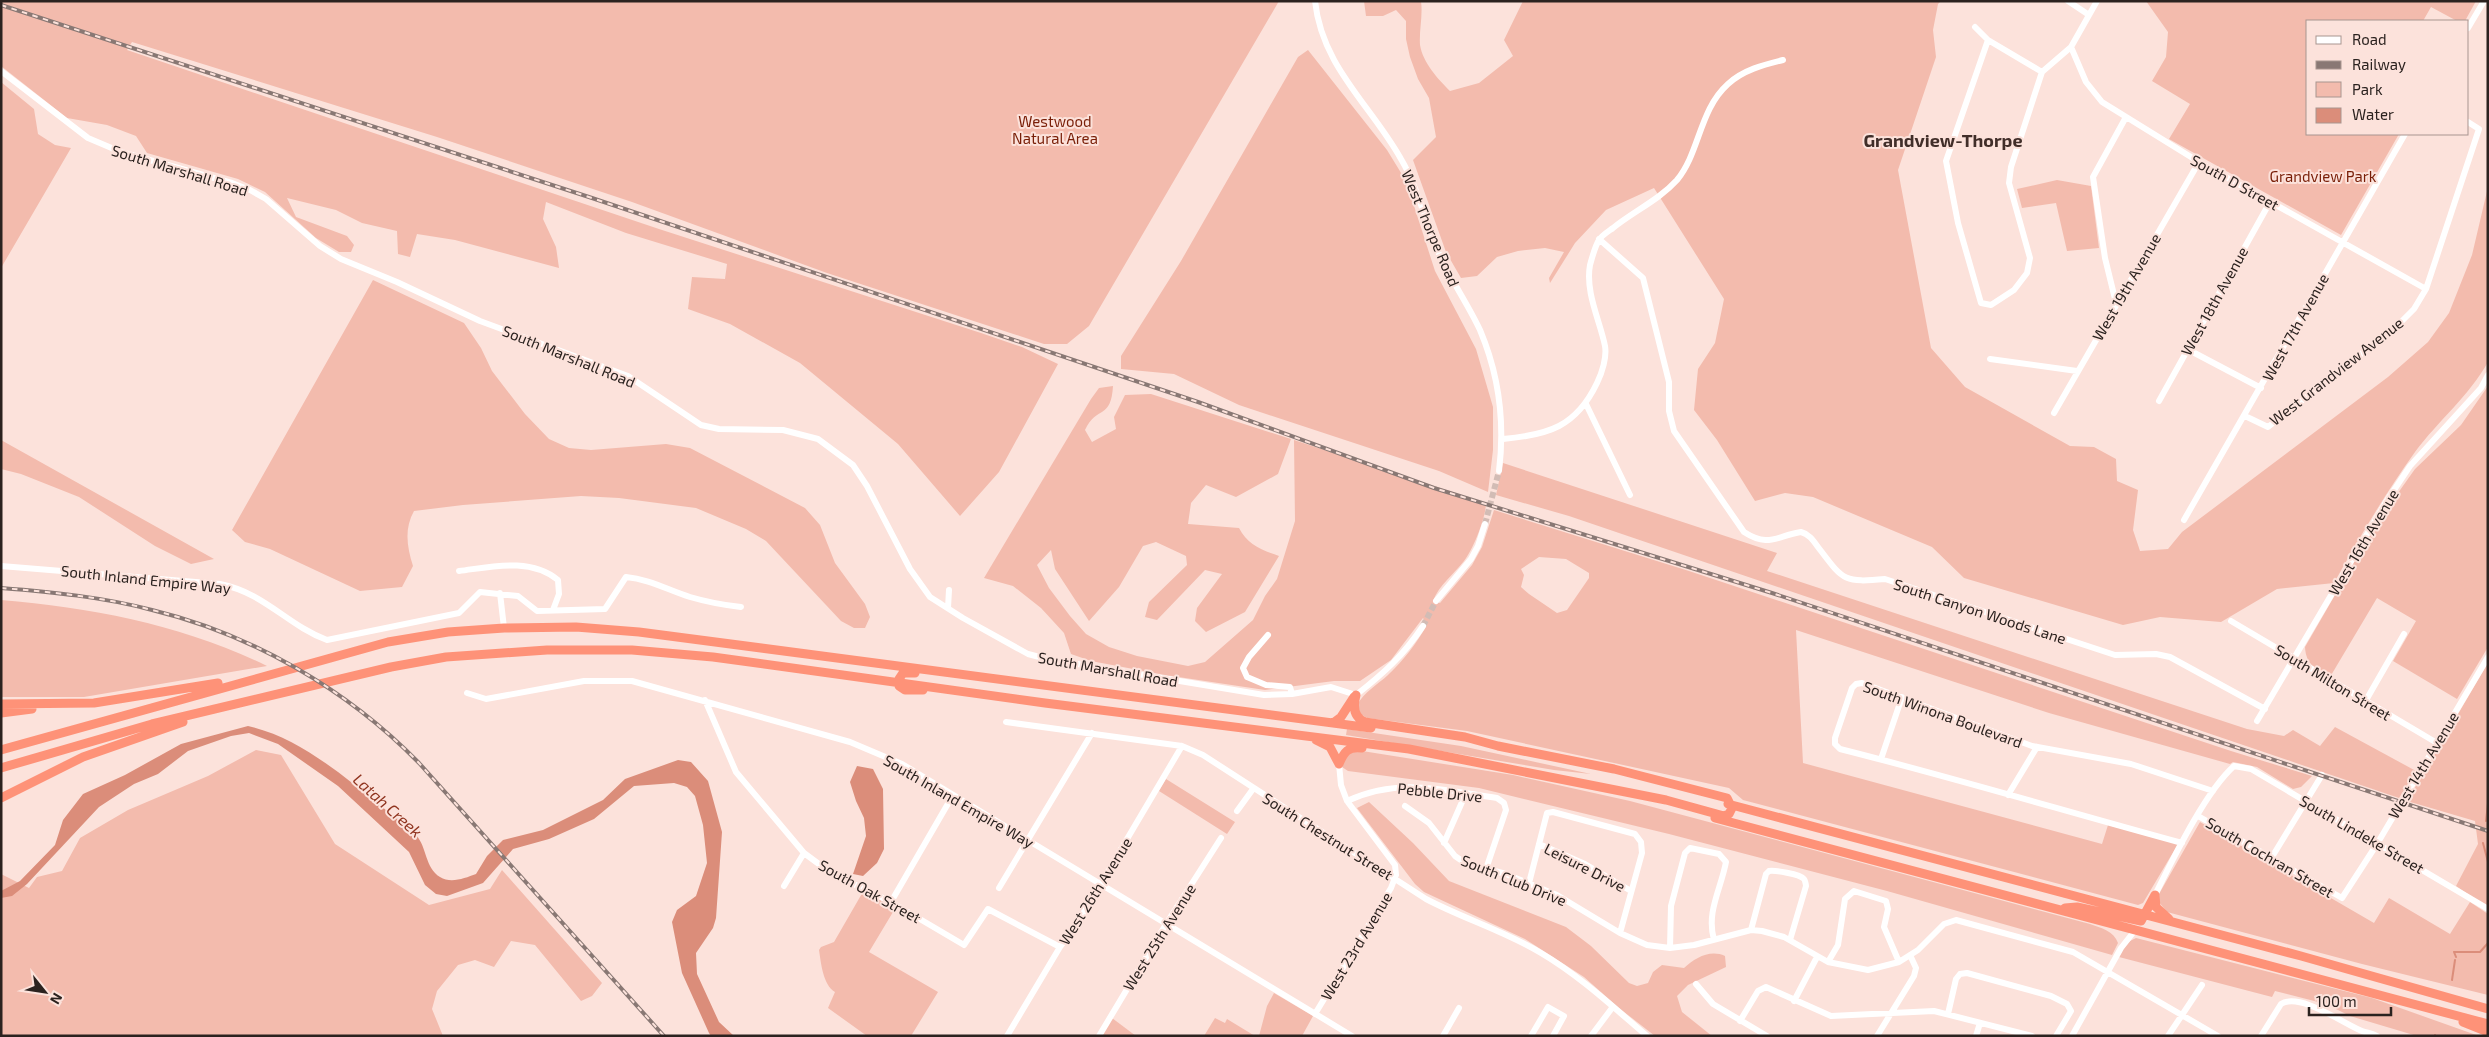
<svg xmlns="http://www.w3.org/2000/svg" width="2489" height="1037" viewBox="0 0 2489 1037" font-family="'Exo 2',sans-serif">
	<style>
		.green { fill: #f3bbad; fill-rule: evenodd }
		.water { fill: #db8d7a }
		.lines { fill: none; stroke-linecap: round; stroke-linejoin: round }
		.stream { stroke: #db8d7a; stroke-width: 2 }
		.minor-tunnel { stroke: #d2bcb5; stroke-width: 6; stroke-dasharray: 6 3; stroke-linecap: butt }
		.minor { stroke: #fff; stroke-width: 6 }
		.highway { stroke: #fe9278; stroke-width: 9 }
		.rail-casing { stroke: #897874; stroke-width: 4 }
		.rail { stroke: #fce2db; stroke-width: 2; stroke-dasharray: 5.5; stroke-linecap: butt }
		.labels { text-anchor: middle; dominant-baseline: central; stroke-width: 4; stroke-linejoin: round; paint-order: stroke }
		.park-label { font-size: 15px; fill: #791e07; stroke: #fce2db }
		.street-label { font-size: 15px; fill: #2b221f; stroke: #fce2db }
		.water-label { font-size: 16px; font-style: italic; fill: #90341f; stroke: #fce2db }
		.quarter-label { font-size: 18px; font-weight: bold; fill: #412e29; stroke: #fce2db }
	</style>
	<rect width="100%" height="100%" fill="#fce2db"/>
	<path class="green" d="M1,1h1278l-190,325 -22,18h-23l-217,-71 -195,-71 -195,-65 -305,-95 -5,8 532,179 322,104 41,14 36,17 -59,108 -39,44 -62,-72 -98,-81 -70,-39 -42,-15 4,-32 33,2 2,-15 -101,-31 -80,-31 -3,17 13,28 3,21 -104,-28 -38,-6 -7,23 -12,-3 -1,-23 -35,-8 -26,-13 -49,-12 9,19 51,19 7,9 -3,7h-12l-23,-14 -51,-46 -27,-13 -91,-26 -11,-17 -29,-11 -40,-7 -66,-52z
		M1364,1h57c2,15 -2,29 -1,44 3,18 18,34 30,46l29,-8 34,-27 -9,-16 19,-39h418l-3,3 -5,26 3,27 -38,113 33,178 34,39 105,59 24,1 22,12 1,22 21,9 -5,40 7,21 28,-2 14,-17 206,-155 40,-35 21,-29 23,-58 16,-68v175c-19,34 -50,59 -73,90 -30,42 -56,86 -81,131l-57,6 -56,33 -61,-5 -37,8 -159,-47 -32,-31 -119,-50 -28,-4 -30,8 -38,-61 -23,-30 4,-41 17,-26 9,-44 -70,-111 -48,22 -31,33 -25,40 -1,-5 15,-26 -19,-4 -27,3 -21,6 -20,19 -16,2 -15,-26 -33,-92 23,-23 -7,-39 -11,-19 -8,-22 -4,-18v-18l-10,-11 -13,6h-17z
		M2476,1l-11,20h-8l-26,-14 -8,14h-115v113h91l-58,101 -172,-96 21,-35 -38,-23 14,-24 2,-25 -22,-31z
		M1308,50l79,100 19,31 29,90 41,78 17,58v43l-5,42 -49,-21 -200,-66 -65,-31 -53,-5v-13l60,-95 117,-204z
		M1,82l33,27 4,25 17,11 16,3 -70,120z
		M2057,180l34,6 8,62 -32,3 -11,-48 -34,5 -5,-19z
		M373,280l91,43 17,25 11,23 33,43 24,25 20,9 22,2 75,-6 24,4 115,60 15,17 15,38 30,41 5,13 -5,11h-11l-13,-7 -75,-80 -20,-12 -50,-21 -77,-10 -38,-2 -118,9 -49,6c-10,18 -7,36 -1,55l-11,21 -42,4 -90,-42 -25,-7 -13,-12z
		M1113,386c-2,34 -16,19 -28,44l7,12 24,-13 -2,-12 11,-22 26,-1 140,45 -13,35 -42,23 -30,-12 -15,18 -3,21 51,4c8,16 22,22 40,28l-34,56 -39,20 -11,-11 2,-13 25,-34 -17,-4 -48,50 -12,-3 4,-15 38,-37 -1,-9 -30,-14 -13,4 -24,41 -30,34 -34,-52 -4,-19 -14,15 12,23 21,28 16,18 23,13 28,9 51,10 17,-4 48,-42 12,-24 12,-17 18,-58 -1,-81 192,63c0,14 -13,47 -22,58 -10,13 -25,24 -31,40l7,2 32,-38 10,-18 12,-37 195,61 542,180 81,25 -11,11 -8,2 -36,-22 -24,-5 -3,2 -181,-51 -253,-83 7,133 299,81 6,-19 70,19 -35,59 -5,2 -395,-105 -14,-12 -262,-57 -100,-13 -8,-5 -2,-8c7,-13 20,-20 31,-30 16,-15 28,-31 39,-50l-4,-7 -32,42 -31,21h-26l-69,9 -100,-15 -74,-14 -20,-7 -7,-21 -23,-25 -28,-22 -29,-8 107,-179 8,-11zM1539,557l27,2 23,14v5l-22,32 -10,3 -28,-19 -8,-7 3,-12 -3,-6z
		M2488,386v261l-31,52 -64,-38 23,-40 -39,-23 -47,79c-14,-8 -24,-12 -25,-30l71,-123 39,-55 46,-44z
		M1,440l213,119 -23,5 -36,-18 -76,-49 -58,-23 -20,-5z
		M1503,463l274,90 -10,18 480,158 37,7 9,-6 27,16 15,-19 81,44 -17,27 -830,-282 -73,-21z
		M1,600c93,8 182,25 266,66l-183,31h-83z
		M2488,663v245l-32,-22 22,-42 -3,-23 -68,-20z
		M1347,729l114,17 130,28 -37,-4 -208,-35z
		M256,750l25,5 54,89 94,61 61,-16 12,-19 100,113 -10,13 -11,5 -46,-56 -24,-4 -17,26 -19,-7 -17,5 -21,26 -5,18 11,27h-442v-162l28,14 8,-11 25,-6 18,-33 48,-28 80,-34z
		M1356,750l157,25 117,26 460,123c11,4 24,7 28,19l-6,12 -225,-64 -218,-57 -190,-46 -131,-17 -6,-4 6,-14z
		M1166,779l69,43 -8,12 -68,-43z
		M1369,802l44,41 36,38 117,46 25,19 38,37 8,3 11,-3 5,-11 9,-7 22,3c11,-10 26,-19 41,-12l1,11 -38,18 -11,11 5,16 30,24h-57l-36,-28 -35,-31 -59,-38 -101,-47 -9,-8 -58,-76z
		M2200,822l174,101 15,-25 61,36 20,-32 18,12v81l-126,-31 -195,-52 -8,-10v-8z
		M864,890l32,17 -27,45 69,40 -27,44h-44l-39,-28 7,-16c-12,-7 -14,-29 -16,-42l2,-3 13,-5z
		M2136,938l236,60 107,38h-62l-67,-20 -24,-12 -51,-13 -3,6 -153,-40 7,-14z
		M1274,993l39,23 -11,20h-43l8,-30z
		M1112,1018l24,18h-35z
		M1215,1018l10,5 2,-4 28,17h-51z"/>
	<path class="water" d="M248,726c50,11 93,48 133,80 11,9 25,18 35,29 11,12 9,33 24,42 11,7 25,1 36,-3l11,-18 16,-16 40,-10 60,-30 22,-21 53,-19 13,2 17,19 14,51 -6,86 -3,10 -17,25 1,21 22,48 15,14h-23l-2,-3 -27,-60 -10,-51 5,-12 19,-14 11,-33 -4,-38 -8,-29 -8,-9 -13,-4 -40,3 -40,33 -45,20 -36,10 -30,34 -36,13 -11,-2 -11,-9 -16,-33 -71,-66 -60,-42 -29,-11 -18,3 -43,15 -30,23 -24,10 -35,23 -72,77 -15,12 -11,2v-7l19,-10 35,-36 8,-25 20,-26 42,-19 56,-31z
		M857,766l16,3 10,20 1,60 -7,14 -14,13 -10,-2 13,-38 -2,-18 -8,-17 -6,-19z"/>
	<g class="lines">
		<path class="stream" d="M2486,821l2,-18
			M2483,843l5,19
			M2456,957l-2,-5h26l8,-9
			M2452,980l3,-20
			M2435,1036v-1"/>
		<path class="minor-tunnel" d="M1485,524l14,-53
			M1423,626l13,-25"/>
		<path class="minor" d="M1315,1c7,66 56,104 86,158 16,27 23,58 35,88 12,29 31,55 44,83 19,45 25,93 19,141
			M2068,1l21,14
			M1975,27l13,13 54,32
			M2468,28l16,-27
			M1988,40l-42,121 12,62 23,80 10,2 23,-15 13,-17 3,-15 -21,-75 2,-16 31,-95 29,-25 26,-46
			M2071,47l15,35 16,20 97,60 227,127
			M1,71l87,67 33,14 111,31 18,7 16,9 54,47 21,13 56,23 83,39 148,55 73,49 18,4 64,1 35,9 35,26 14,21 43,83 20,28 33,21 65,36 19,5 217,36 28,-1 39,-7 25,8c28,-22 47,-39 67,-69
			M1599,239l44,39 26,104v29l5,20 70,101c25,16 32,4 57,0 8,2 12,8 17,15 25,33 25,36 67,32l230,76 41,-1 14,3 95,52
			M2116,303l-11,-45 -12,-81 33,-60
			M2187,349l74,39
			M1990,359l87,12
			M2159,401l111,-199
			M1586,404l44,91
			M2054,413l145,-251
			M2245,416l23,11 131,-103 15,-15 12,-20 53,-160 -11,-7
			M1503,439c45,-4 73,-12 94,-56 5,-10 10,-26 8,-37 -5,-25 -20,-54 -15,-81 2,-7 5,-19 9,-25 3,-5 10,-9 14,-12 21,-17 46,-28 64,-48 23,-28 22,-70 51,-96 15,-14 35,-19 55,-24
			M2184,520l221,-386
			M1,566l219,18c45,9 67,41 107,56l132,-27 21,-21 38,4 19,15 68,-2 21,-32c23,2 42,13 64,20 17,5 33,8 51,10
			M459,571c32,-4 71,-14 99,9l1,14 -6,16
			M500,593l4,35
			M1436,601l35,-42 7,-13 7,-22
			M948,608l1,-18
			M2231,621l206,122
			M1268,635l-19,22 -6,11 4,9 19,8 24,2 2,7
			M467,693l19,6 98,-18h48l218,61 52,22 450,272
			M705,700l31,72 68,81 27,20 60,29 73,43 24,-36 72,38
			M2365,702l39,-68
			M2257,721l129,-219 24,-36 71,-78 7,-13
			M1006,722l176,24 21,9 223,144c38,20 79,32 115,54 39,23 72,54 106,83
			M1881,759l21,-62
			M2008,795l29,-48
			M1347,801c52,-24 96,-11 150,-3l7,5 2,7 -20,59
			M1405,806l24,17 26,33 10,7 41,11 51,21 63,38 27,12 23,3 24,-3 57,-15 11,1 22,6 44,25 40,8 31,-8 19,-12 26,-26 12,-4 117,32 145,84
			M1237,811l16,-22
			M2198,816l144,82 35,-54 111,-187
			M1444,843l22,-50
			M2182,843c-114,-31 -227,-65 -342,-94l-5,-5v-6l17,-50 4,-4 6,-1 170,63 99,18 82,27
			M1539,844l46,20 46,27
			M2272,857l50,-82
			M1529,883l18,-70 6,-1 82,22 6,8 1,11 -22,80
			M784,886l20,-33
			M999,888l93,-155
			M2155,895c18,-36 50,-103 79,-129l17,3 237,140
			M891,902l62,-107
			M1751,930l15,-56 3,-3c5,-1 31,3 35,8 1,1 2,6 2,7l-16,54
			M1670,948l1,-42 14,-53 5,-5 29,6 7,8c-5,27 -20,50 -12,78
			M1828,962l10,-17 7,-46 9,-8 32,10 2,8 -4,18 15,35
			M1696,984l17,20 54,32
			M1794,1001l23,-44
			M1315,1014l76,-126 5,-13 -1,-10 -48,-64 -6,-16 -2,-21
			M1948,1014l8,-35 4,-5 7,-1 84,23 16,8 4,7 -15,25
			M1740,1021l18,-30 8,-4 65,29 103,-5 98,25
			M1007,1036l53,-89 15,-20 107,-181
			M1099,1036l67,-112 55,-86
			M1443,1036l16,-28
			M1531,1036l17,-29 16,9 -11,20
			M1591,1036l21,-28
			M1877,1036l37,-60 2,-8 -6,-13
			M1976,1036l4,-13
			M2072,1036l49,-88 15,-19
			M2168,1036l34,-51
			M2261,1036l20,-32c19,-12 63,20 81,27 5,2 10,2 15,5"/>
		<path class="highway" d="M915,673h-12l-4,6v7l6,4h18
			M1,704l93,-1 124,-20
			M1,713l31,-4
			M1333,723l8,-6 13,-20
			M1316,740l14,7 9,17
			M1,750l387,-108 60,-10 56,-4 72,-1 63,5 732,96
			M1339,764c5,-12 9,-18 23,-16
			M1,768l151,-44 239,-57 55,-10 57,-4 44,-3h85l81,7 332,46 364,46 257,51 58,16 5,-2 3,-6 -5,-10 -113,-29 -116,-23 -33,-9 -100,-15c-12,-5 -12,-16 -9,-27
			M1,798l82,-41 100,-35
			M1728,804l573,152 187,53
			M1715,818l773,206
			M2155,896l1,11 13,12
			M2065,908l12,-1 64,14 14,-26
			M2463,1022l25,10"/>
		<g class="rail-casing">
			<path id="rail" d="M1,5l591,193 606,204 236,86 338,105 716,238
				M1,588c51,4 102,9 151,22 99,24 195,79 267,153l245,273"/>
		</g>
		<use href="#rail" class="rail"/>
	</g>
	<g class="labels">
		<g class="park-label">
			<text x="1055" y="121">Westwood<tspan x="1055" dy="17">Natural Area</tspan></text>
			<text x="2323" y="176">Grandview Park</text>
		</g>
		<g class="street-label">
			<text transform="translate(180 170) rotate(17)">South Marshall Road</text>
			<text transform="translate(2235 182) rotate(29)">South D Street</text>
			<text transform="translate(1431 228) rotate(67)">West Thorpe Road</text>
			<text transform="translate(2126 287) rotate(-60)">West 19th Avenue</text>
			<text transform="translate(2214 301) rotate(-61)">West 18th Avenue</text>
			<text transform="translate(2295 327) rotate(-61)">West 17th Avenue</text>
			<text transform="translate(569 356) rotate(22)">South Marshall Road</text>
			<text transform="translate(2336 371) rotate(-38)">West Grandview Avenue</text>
			<text transform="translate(2363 542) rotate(-59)">West 16th Avenue</text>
			<text transform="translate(146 579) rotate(6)">South Inland Empire Way</text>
			<text transform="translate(1980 611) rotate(18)">South Canyon Woods Lane</text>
			<text transform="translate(1108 669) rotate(10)">South Marshall Road</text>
			<text transform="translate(2333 682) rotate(31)">South Milton Street</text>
			<text transform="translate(1943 714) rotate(20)">South Winona Boulevard</text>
			<text transform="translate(2423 765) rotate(-59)">West 14th Avenue</text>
			<text transform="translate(1440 792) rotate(6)">Pebble Drive</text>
			<text transform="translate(959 801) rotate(30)">South Inland Empire Way</text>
			<text transform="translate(2362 834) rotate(30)">South Lindeke Street</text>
			<text transform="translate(1328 836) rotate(32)">South Chestnut Street</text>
			<text transform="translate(2270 857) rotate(30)">South Cochran Street</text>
			<text transform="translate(1585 867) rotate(27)">Leisure Drive</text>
			<text transform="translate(1514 880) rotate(22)">South Club Drive</text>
			<text transform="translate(870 891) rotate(29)">South Oak Street</text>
			<text transform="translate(1095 891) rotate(-58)">West 26th Avenue</text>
			<text transform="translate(1159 937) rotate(-58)">West 25th Avenue</text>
			<text transform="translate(1356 946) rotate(-59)">West 23rd Avenue</text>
		</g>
		<g class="water-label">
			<text transform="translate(388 805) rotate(42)">Latah Creek</text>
		</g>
		<g class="quarter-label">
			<text x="1943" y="140">Grandview-Thorpe</text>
		</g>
	</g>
	<rect width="2489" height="1037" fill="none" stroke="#2b221f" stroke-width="5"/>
	<rect x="2306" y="20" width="162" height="115" fill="#fce2db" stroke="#a89590"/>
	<rect x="2316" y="36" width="25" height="8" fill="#ffffff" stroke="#a89590"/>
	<text x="2352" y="45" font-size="15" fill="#2b221f">Road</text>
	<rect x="2316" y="61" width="25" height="8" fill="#897874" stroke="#a89590"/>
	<text x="2352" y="70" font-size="15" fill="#2b221f">Railway</text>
	<rect x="2316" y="82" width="25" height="15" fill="#f3bbad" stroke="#a89590"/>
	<text x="2352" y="95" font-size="15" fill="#2b221f">Park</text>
	<rect x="2316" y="108" width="25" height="15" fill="#db8d7a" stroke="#a89590"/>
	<text x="2352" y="120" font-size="15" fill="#2b221f">Water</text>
	<g transform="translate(45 992) rotate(120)" stroke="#fce2db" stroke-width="4" paint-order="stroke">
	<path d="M0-4L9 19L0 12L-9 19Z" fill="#2b221f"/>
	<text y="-8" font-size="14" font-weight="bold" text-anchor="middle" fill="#2b221f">N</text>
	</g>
	<path d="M2309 1007v8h82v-8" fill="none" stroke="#2b221f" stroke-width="2.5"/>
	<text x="2316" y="1007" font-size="15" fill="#2b221f" stroke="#fce2db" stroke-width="4" paint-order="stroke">100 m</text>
</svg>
